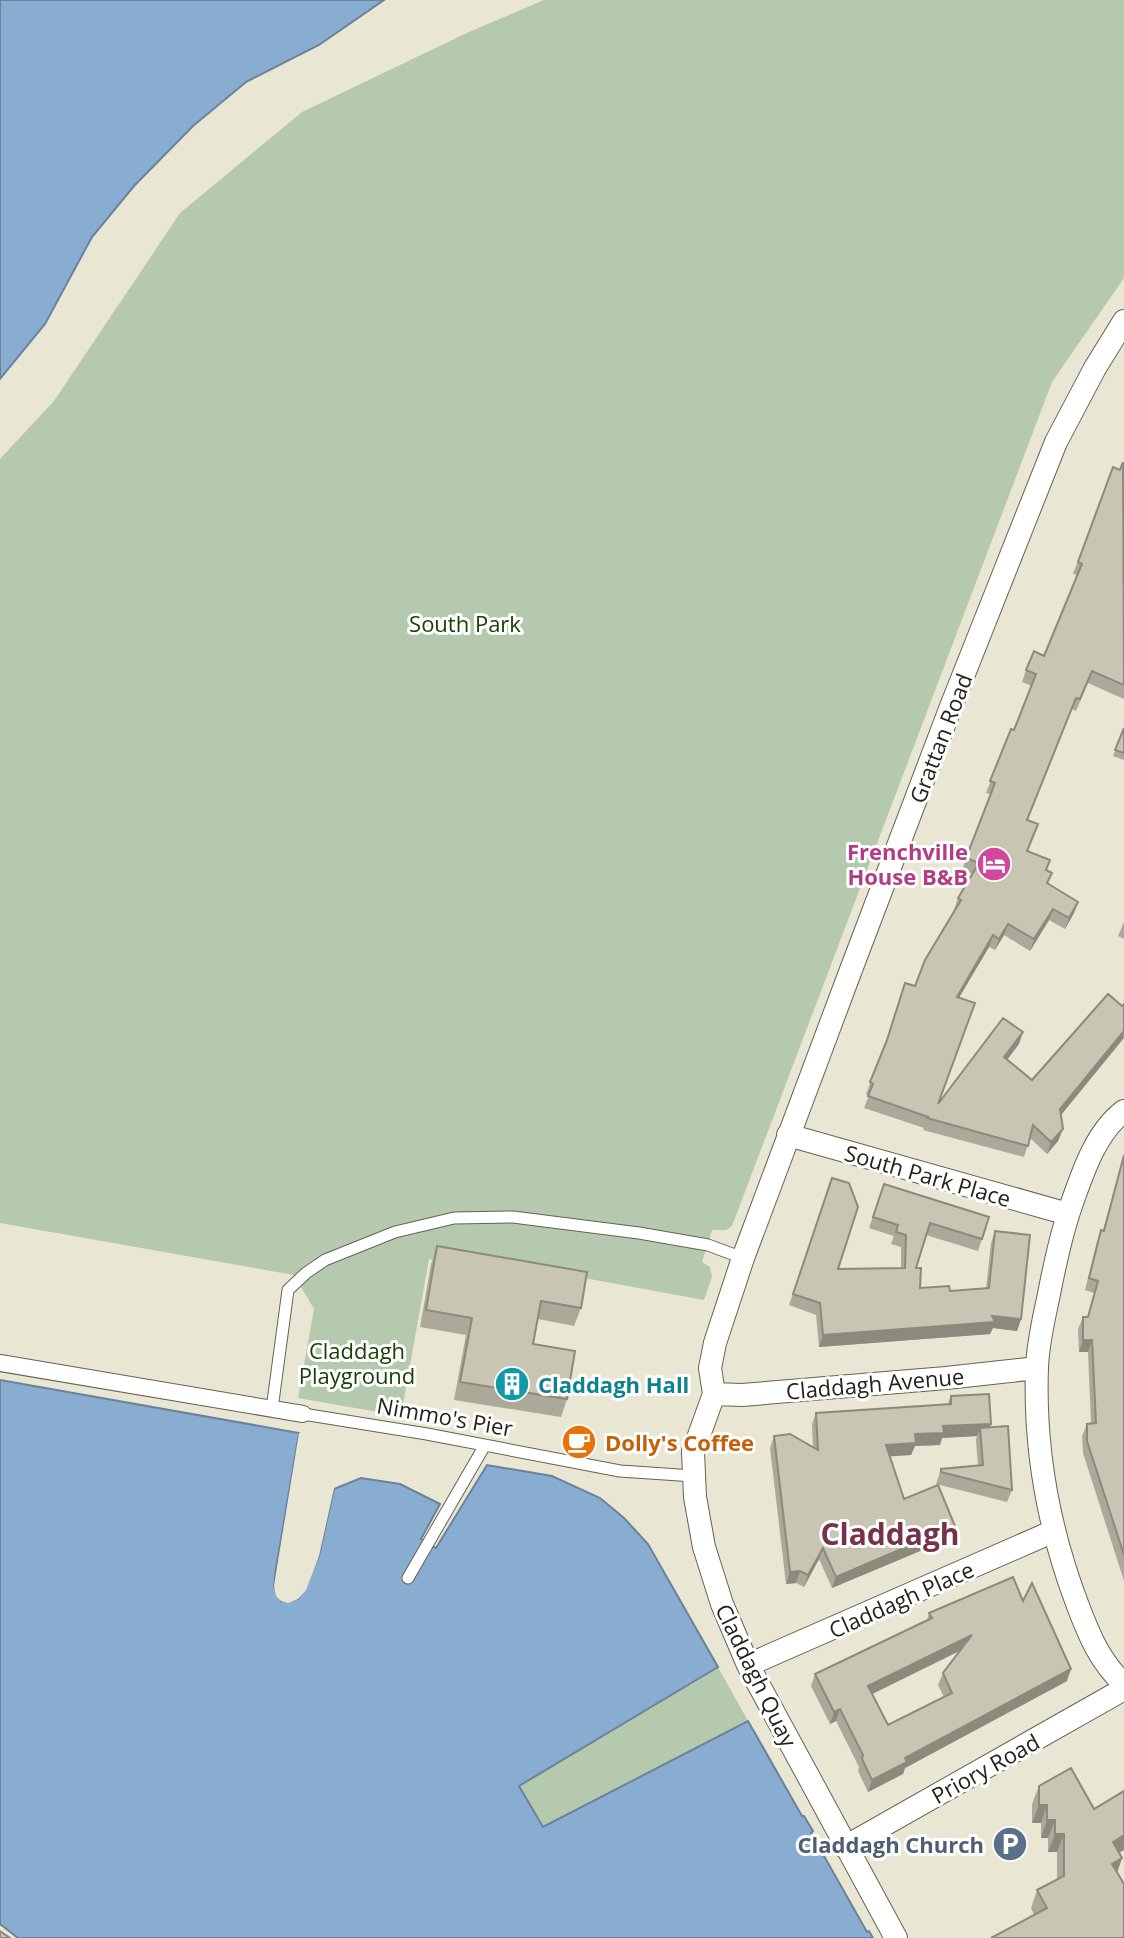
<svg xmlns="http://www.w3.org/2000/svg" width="1124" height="1938" viewBox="0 0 1124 1938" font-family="'Open Sans',sans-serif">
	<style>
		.green { fill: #b4c9ad }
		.water { fill: #89acd1; stroke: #6a839a; stroke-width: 2 }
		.pier { fill: #eae6d4 }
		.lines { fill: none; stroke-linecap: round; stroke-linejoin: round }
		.service-casing { stroke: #656252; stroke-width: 13 }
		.pedestrian-casing { stroke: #656252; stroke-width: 18 }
		.minor-casing { stroke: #656252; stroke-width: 24 }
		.service { stroke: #fff; stroke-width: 11 }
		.pedestrian { stroke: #fff; stroke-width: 16 }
		.minor { stroke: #fff; stroke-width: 22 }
		.wall { fill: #aca99a; fill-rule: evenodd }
		.shaded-wall { fill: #8c8a7d }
		.building { fill: #c8c5b3; stroke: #8c8a7d; stroke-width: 2; fill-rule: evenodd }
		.labels { text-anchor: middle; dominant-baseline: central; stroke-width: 6; stroke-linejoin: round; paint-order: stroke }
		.park-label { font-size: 22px; fill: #1a4104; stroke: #fff }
		.street-label { font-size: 22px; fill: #23221b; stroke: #fff }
		.hotel-label { font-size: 22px; font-weight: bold; fill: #b23c85; stroke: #fff; text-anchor: end }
		.culture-label { font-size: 22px; font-weight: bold; fill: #0d838f; stroke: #fff; text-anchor: start }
		.food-label { font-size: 22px; font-weight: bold; fill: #c56008; stroke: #fff; text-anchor: start }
		.service-label { font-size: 22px; font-weight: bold; fill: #4e5e75; stroke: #fff; text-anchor: end }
		.district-label { font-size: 30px; font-weight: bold; fill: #773249; stroke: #fff }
	</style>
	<rect width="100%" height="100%" fill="#eae6d4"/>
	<path class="green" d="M544,0h580v278l-72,104 -320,844 -6,4h-14l-10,32 8,5 2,10 -8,23 -218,-40 -3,9 -54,-10 -28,157 -103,-18 16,-89 -20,-34 -294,-52v-764l54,-58 126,-188 122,-101 169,-81z
		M718,1667l30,54 -205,106 -25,-41z"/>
	<path class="water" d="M0,0h384l-65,45 -73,37 -53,44 -59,60 -42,51 -47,87 -45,55z
		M0,1380l299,53 -23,136 -2,17 7,15 17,-2 21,-43 15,-67 27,-11 39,6 40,20 -19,35 15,9 51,-83 65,11 48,22 24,20 24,26 70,123 -199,119 24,41 205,-106 54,95h2l9,15 -2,2 56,99 2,-1 4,7h-855l-18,-14z"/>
	<path class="pier" d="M299,1433h4l-25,153 2,8 3,3 5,2 7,-3 7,-8 13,-34 15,-67 5,-3 -16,72 -13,34 -8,9 -10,4 -7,-2 -5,-5 -2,-10z"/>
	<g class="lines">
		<g class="service-casing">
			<path id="service" d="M272,1409l16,-119 18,-17 19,-13 70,-28 59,-14 59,-1 126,16 69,12 35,13
				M303,1414l124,20 193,37 74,5
				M408,1578l77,-133"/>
		</g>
		<g class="pedestrian-casing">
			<path id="pedestrian" d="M0,1363l303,51"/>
		</g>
		<g class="minor-casing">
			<path id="minor" d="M1124,1111c-27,20 -40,58 -51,89 -11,30 -18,63 -24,94 -5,24 -11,48 -12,73 -3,81 12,163 41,239 11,29 22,56 46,78
				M788,1135l280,79
				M714,1394l28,1 204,-17 91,-10
				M748,1665l306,-134
				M845,1847l279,-158
				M896,1938l-148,-273 -26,-61 -18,-57 -9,-50 -2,-45 21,-58 -4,-26 5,-25 28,-85 106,-283 103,-271 104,-262 39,-74 29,-47"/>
		</g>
		<use href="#service" class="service"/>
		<use href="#pedestrian" class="pedestrian"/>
		<use href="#minor" class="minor"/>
	</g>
	<path class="wall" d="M1124,463v236l-36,-16 -12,28 -4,-2 -45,111v31l19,19 1,13 31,19 -4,11 -9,16 -16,-9 -19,31 -26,-16 -9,15 -6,-3 -30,50 -21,107 81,-60 -12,16 25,20 90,-74 2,-2v35h-1l-62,76 2,14 -5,12 -11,13 -17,-16 -6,19 -101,-27 1,-2 -60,-20 5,-13 -3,-1 18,-47 70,-137 4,-12 15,-24 -11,-4 28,-76 -4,-1 25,-64 3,1 18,-44 -10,-4 4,-12 18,-14 33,-81 -4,-1 40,-107 7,3z
		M1124,728v32l-11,-4z
		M1124,922v17l-6,-3z
		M1124,1155v426l-41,-128 -1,-17 5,-12 4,-1 -3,-71h-9l-1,-23 5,-12h4l7,-24 -9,-3 12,-48 4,-12h2z
		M832,1178l6,91 63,-1v-21l-10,-3 3,-8 -25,-8 15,-44 105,33 -11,34 -52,-16 -10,33 4,20 30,3 36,-2 5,-46 4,-12 26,88 -4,12 -24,-3 -3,6 -171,13 -3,-32 -27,-10z
		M437,1246l144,62 -7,18 -36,-7 -5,25 34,55 -6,18 -107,-17 12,-65 -46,-8 11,-63z
		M951,1396l40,28 -2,4 23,62 -5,12 -71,-18 5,-15 37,-3 -2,-26 1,-4 -35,2 -2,7 -25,1 -4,9 -22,1 15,43 47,39 -119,50 -13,-29 -15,28 -8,-4 -10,1 -16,-136 4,-12 39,12 -1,-24 4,-11 131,-8z
		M1023,1601l44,80 -162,87 -2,6 -35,18 -10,-21 1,-4 -23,-46 -6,3 -19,-38 4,-12 112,-54 2,-7zM960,1651l-17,22 -5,12 6,12 -56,28 -16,-31z
		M1039,1786l55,23 30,-18v59l-5,2 3,6 -5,14 -83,43 -3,-7 6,-18 20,-11v-27h-9v-14h-7v-15h-9v-19z"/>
	<path class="shaded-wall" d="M1078,902l-4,11 -9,16 4,-11z
		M1053,909l-4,11 -19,31 4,-12z
		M1008,924l-4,11 -9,15 4,-11z
		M993,935l-4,12 -36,61 4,-11z
		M1124,1031l-1,8 -67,82 4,-12z
		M1023,1032l-4,12 -19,25 4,-12z
		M1063,1129l-5,12 -11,13 4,-12z
		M992,1316l29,3 -4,12 -24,-3 -3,6 -171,13 4,-12z
		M1083,1340h9l-4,12h-9z
		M991,1424l-5,12 -6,-8 -3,8 -35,2 -2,7 -25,1 -4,9 -30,2 5,-12 29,-11 28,-8z
		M955,1526l-4,12 -119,50 4,-11z
		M823,1548l-4,11 -15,28 4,-12z
		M800,1571l-4,12 -10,1 4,-12z
		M972,1635l-5,12 -103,51 4,-12z
		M1071,1669l-4,12 -162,87 -2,6 -35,18 4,-12 33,-22z
		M840,1709l-4,12 -6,3 4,-12z
		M1039,1805h8l-6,18h-9z
		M1047,1820h8l-7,18h-7z
		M1055,1834h9l-7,18h-9z
		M1124,1835v15l-17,10 6,-18z
		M1122,1858l-6,18 -4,-12z"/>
	<path class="building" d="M1123,462l1,223 -32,-14 -12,28 -4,-1 -49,122 11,4 -11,27 23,9 -4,10 6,3 -5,10 31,19 -9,16 -16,-9 -19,30 -26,-15 -9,15 -6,-4 -36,62 18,6 -37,101 65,-86 20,14 -19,25 28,23 76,-86 14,12 2,-2v27l-64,78 3,20 -12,13 -18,-17 -5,21 -101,-28 1,-1 -60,-21 5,-12 -3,-2 17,-42 18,-57 10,3 10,-26 36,-60 -3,-2 21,-35 -13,-5 29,-75 -5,-2 21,-52 3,1 22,-56 -10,-4 8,-19 10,5 38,-92 -4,-2 35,-95 7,3z
		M1124,728v25l-9,-3z
		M1124,1155v400l-37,-114v-17l9,-1 -4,-83h-9v-23h5l10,-36 -9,-3 12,-48 3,1z
		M832,1178l17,5 9,24 -20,62 67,-1 1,-33 -10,-3 2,-7 -25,-8 11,-33 105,33 -7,22 -52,-16 -14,45h5l-1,20 29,-2 1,5 39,-3 6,-57 35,4 -9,84 -29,-3 3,6 -172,13 -3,-32 -27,-9z
		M437,1246l150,26 -6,36 -40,-7 -8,43 42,7 -8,48 -107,-17 12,-64 -46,-8z
		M989,1394l2,30 -48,2 1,7 -29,1 1,9 -30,2 18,54 34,-14 17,41 -119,51 -13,-29 -15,27 -8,-4 -10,1 -16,-136 16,-2 28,16 -2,-37 135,-9v-8z
		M1008,1426l4,64 -71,-18v-3l42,-4 -3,-37z
		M1013,1577l10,24 9,-18 39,86 -166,89 2,4 -35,18 -10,-21 1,-4 -23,-46 -6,3 -19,-38 117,-56 -3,-5zM972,1635l-29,38 9,20 -64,32 -20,-39z
		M1071,1768l23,41 30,-18v44l-11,7 9,16 -10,6 12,20v53l-2,1h-131l56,-30 -10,-18 27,-14v-42h-9v-14h-8v-15h-8v-19z
		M0,1931l10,7h-10z"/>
	<defs>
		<g id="hotel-disc" transform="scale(1.8)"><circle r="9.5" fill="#d1479c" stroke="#fff"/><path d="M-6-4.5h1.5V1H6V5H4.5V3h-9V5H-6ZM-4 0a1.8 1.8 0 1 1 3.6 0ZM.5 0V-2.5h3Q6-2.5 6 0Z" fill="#fff"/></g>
		<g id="building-disc" transform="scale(1.8)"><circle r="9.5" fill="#0f9aa8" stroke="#fff"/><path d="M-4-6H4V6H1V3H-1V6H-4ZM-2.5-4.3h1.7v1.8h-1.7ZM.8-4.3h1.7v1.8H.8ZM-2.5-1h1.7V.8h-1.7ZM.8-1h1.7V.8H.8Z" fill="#fff"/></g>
		<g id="cafe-disc" transform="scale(1.8)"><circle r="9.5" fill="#e8710a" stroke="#fff"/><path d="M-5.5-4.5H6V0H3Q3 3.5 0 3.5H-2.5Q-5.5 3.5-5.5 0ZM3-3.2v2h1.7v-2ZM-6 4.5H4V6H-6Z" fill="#fff"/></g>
		<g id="parking-disc" transform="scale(1.8)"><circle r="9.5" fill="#5c6f8a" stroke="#fff"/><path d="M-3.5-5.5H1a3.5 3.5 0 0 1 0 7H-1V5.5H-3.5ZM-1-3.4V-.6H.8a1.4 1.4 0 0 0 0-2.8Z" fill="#fff"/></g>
	</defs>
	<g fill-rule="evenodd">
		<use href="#hotel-disc" x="994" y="864"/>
		<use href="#building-disc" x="512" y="1384"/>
		<use href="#cafe-disc" x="579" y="1442"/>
		<use href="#parking-disc" x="1010" y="1844"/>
	</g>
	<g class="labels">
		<g class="park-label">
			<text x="465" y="623">South Park</text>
			<text x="357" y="1350">Claddagh<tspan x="357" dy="25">Playground</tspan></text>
		</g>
		<g class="street-label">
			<text transform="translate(940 738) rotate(-69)">Grattan Road</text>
			<text transform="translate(928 1175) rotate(16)">South Park Place</text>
			<text transform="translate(875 1383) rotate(-5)">Claddagh Avenue</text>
			<text transform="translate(445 1416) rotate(10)">Nimmo's Pier</text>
			<text transform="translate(901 1599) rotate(-24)">Claddagh Place</text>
			<text transform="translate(757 1675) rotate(64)">Claddagh Quay</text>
			<text transform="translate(985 1768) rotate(-29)">Priory Road</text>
		</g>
		<g class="hotel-label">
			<text x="968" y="851">Frenchville<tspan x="968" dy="25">House B&amp;B</tspan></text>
		</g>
		<g class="culture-label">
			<text x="538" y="1384">Claddagh Hall</text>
		</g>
		<g class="food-label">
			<text x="605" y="1442">Dolly's Coffee</text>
		</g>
		<g class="service-label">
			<text x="984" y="1844">Claddagh Church</text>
		</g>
		<g class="district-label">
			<text x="890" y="1533">Claddagh</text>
		</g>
	</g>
</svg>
